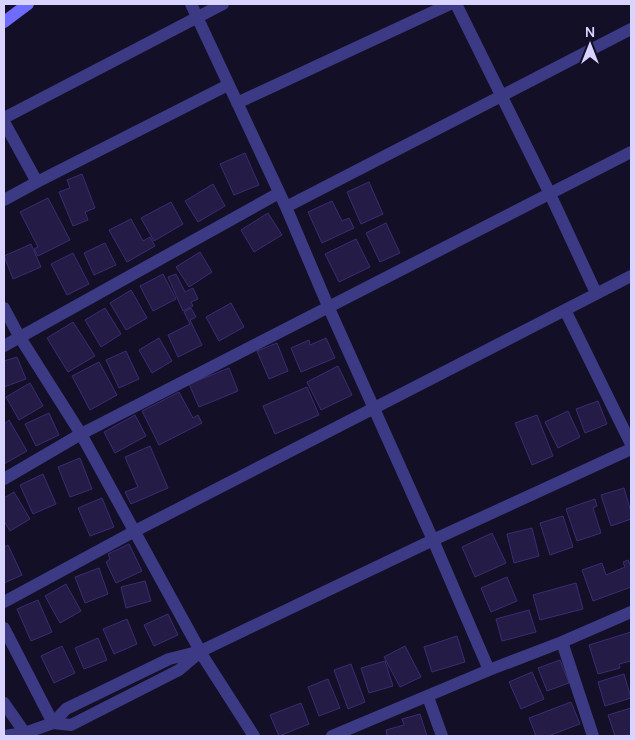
<svg xmlns="http://www.w3.org/2000/svg" width="635" height="740" viewBox="0 0 635 740" font-family="Manrope,sans-serif">
	<style>
		.building { fill: #241b47; stroke: #3b2d73 }
		.lines { fill: none; stroke-linecap: round; stroke-linejoin: round }
		.minor { stroke: #3d3a85; stroke-width: 12 }
		.tertiary { stroke: #3d3a85; stroke-width: 12 }
		.secondary { stroke: #6f6bff; stroke-width: 12 }
	</style>
	<rect width="100%" height="100%" fill="#130f26"/>
	<path class="building" d="M245,153l14,32 -25,10 -14,-31z
		M82,174l13,34 -10,4 3,8 -15,6 -14,-34 11,-4 -3,-8z
		M369,182l14,32 -22,10 -14,-32z
		M213,184l12,22 -27,16 -13,-21z
		M48,198l22,42 -32,16 -4,-7 4,-2 -18,-35z
		M332,201l10,20 7,-3 5,10 -32,15 -14,-31z
		M171,202l12,22 -29,17 -13,-23z
		M268,213l14,22 -28,17 -13,-22z
		M131,219l12,22 7,-4 5,9 -28,16 -18,-32z
		M386,223l14,30 -20,9 -14,-29z
		M356,239l14,28 -31,15 -14,-28z
		M105,243l11,22 -22,10 -10,-22z
		M31,244l10,23 -28,12 -9,-23z
		M200,252l12,20 -23,15 -13,-20z
		M73,253l16,31 -22,11 -16,-31z
		M163,274l13,25 -23,12 -13,-25z
		M176,274l9,18 8,-4 5,11 -7,3 2,4 -10,5 -15,-34z
		M131,290l16,28 -21,12 -16,-27z
		M231,303l13,24 -25,14 -13,-24z
		M105,308l16,26 -20,13 -16,-27z
		M191,308l5,9 -6,3 12,25 -24,12 -10,-22 22,-11 -6,-12z
		M73,322l22,34 -27,16 -21,-34z
		M159,338l13,23 -20,12 -13,-23z
		M326,338l9,20 -34,14 -10,-24 18,-8 1,5z
		M277,343l11,28 -19,8 -12,-28z
		M126,351l13,28 -20,9 -13,-28z
		M17,357l9,22 -22,8v-26z
		M99,362l18,33 -27,15 -18,-34z
		M338,366l14,29 -31,15 -14,-28z
		M229,368l9,23 -39,16 -10,-23z
		M30,383l13,23 -24,14 -13,-23z
		M307,387l12,28 -44,19 -12,-28z
		M179,392l14,26 5,-3 4,8 -43,22 -17,-34z
		M598,401l9,23 -22,9 -9,-24z
		M568,411l12,26 -22,11 -13,-26z
		M49,413l10,22 -23,11 -11,-22z
		M135,415l11,21 -31,17 -11,-21z
		M537,415l16,41 -21,9 -17,-42z
		M9,420l18,31 -23,13v-40z
		M150,446l18,42 -37,16 -6,-12 13,-5 -13,-30z
		M80,458l12,31 -22,8 -12,-30z
		M43,474l13,30 -23,10 -13,-29z
		M624,488l7,24v7l-20,7 -10,-31z
		M14,492l16,27 -20,12 -6,-10v-23z
		M102,498l12,29 -24,9 -12,-28z
		M595,499l2,7 -4,2 8,25 -24,8 -11,-32z
		M563,516l10,31 -23,8 -10,-32z
		M532,528l7,28 -25,7 -7,-29z
		M492,533l14,30 -31,14 -13,-30z
		M129,544l13,27 -26,12 -10,-21 4,-3 -2,-5z
		M8,545l14,30 -18,8v-36z
		M628,560l3,7v20l-38,14 -11,-31 20,-7 4,12 19,-8 -2,-5z
		M99,568l9,26 -23,9 -10,-26z
		M507,577l10,24 -26,11 -10,-24z
		M145,581l6,20 -25,7 -5,-21z
		M576,583l7,26 -43,11 -7,-25z
		M66,584l15,27 -21,12 -15,-27z
		M38,600l14,32 -21,9 -14,-32z
		M529,610l7,22 -34,9 -6,-22z
		M168,614l10,21 -24,11 -10,-21z
		M127,619l10,25 -23,10 -11,-25z
		M631,632v29l-12,3 1,4 -22,6 -9,-29z
		M457,636l8,26 -33,10 -8,-25z
		M98,638l9,22 -23,9 -9,-21z
		M62,646l13,27 -21,10 -13,-27z
		M405,646l16,31 -21,10 -16,-30z
		M560,660l9,23 -22,8 -9,-23z
		M385,661l8,25 -24,7 -8,-25z
		M351,664l14,38 -17,7 -14,-39z
		M532,672l12,27 -23,10 -12,-27z
		M624,674l7,24 -26,8 -7,-24z
		M328,679l12,29 -21,8 -11,-29z
		M571,702l9,22 -32,12h-12l-7,-18z
		M301,703l8,21 -30,12 -9,-21z
		M631,708v27l-16,1 -7,-21z
		M420,714l7,22h-40l-1,-6 18,-5 -2,-6z"/>
	<g class="lines">
		<path class="minor" d="M191,4l95,203 42,99 105,234 56,130
			M456,4l94,190 46,99
			M237,103l213,-99
			M4,118l219,-114
			M4,122l33,60
			M4,200l33,-18 191,-97
			M286,207l345,-178
			M4,308l15,28 62,98 123,224 50,78
			M565,310l66,134
			M4,346l275,-153
			M4,479l77,-45 550,-282
			M4,602l131,-71 496,-255
			M4,628l49,95
			M562,642l31,94
			M428,697l14,39
			M4,736l21,-3
			M332,736l157,-66 73,-28 69,-30"/>
		<path class="tertiary" d="M4,703l23,33
			M53,723l13,-14 103,-50 32,-8 232,-111 198,-91
			M25,733l28,-10 18,2 108,-55 20,-17"/>
		<path class="secondary" d="M4,22l24,-18"/>
	</g>
	<rect width="635" height="740" fill="none" stroke="#d9d4ff" stroke-width="10"/>
	<g transform="translate(590 45)" stroke="#130f26" stroke-width="4" paint-order="stroke">
	<path d="M0-4L9 19L0 12L-9 19Z" fill="#d9d4ff"/>
	<text y="-8" font-size="14" font-weight="bold" text-anchor="middle" fill="#d9d4ff">N</text>
	</g>
</svg>
